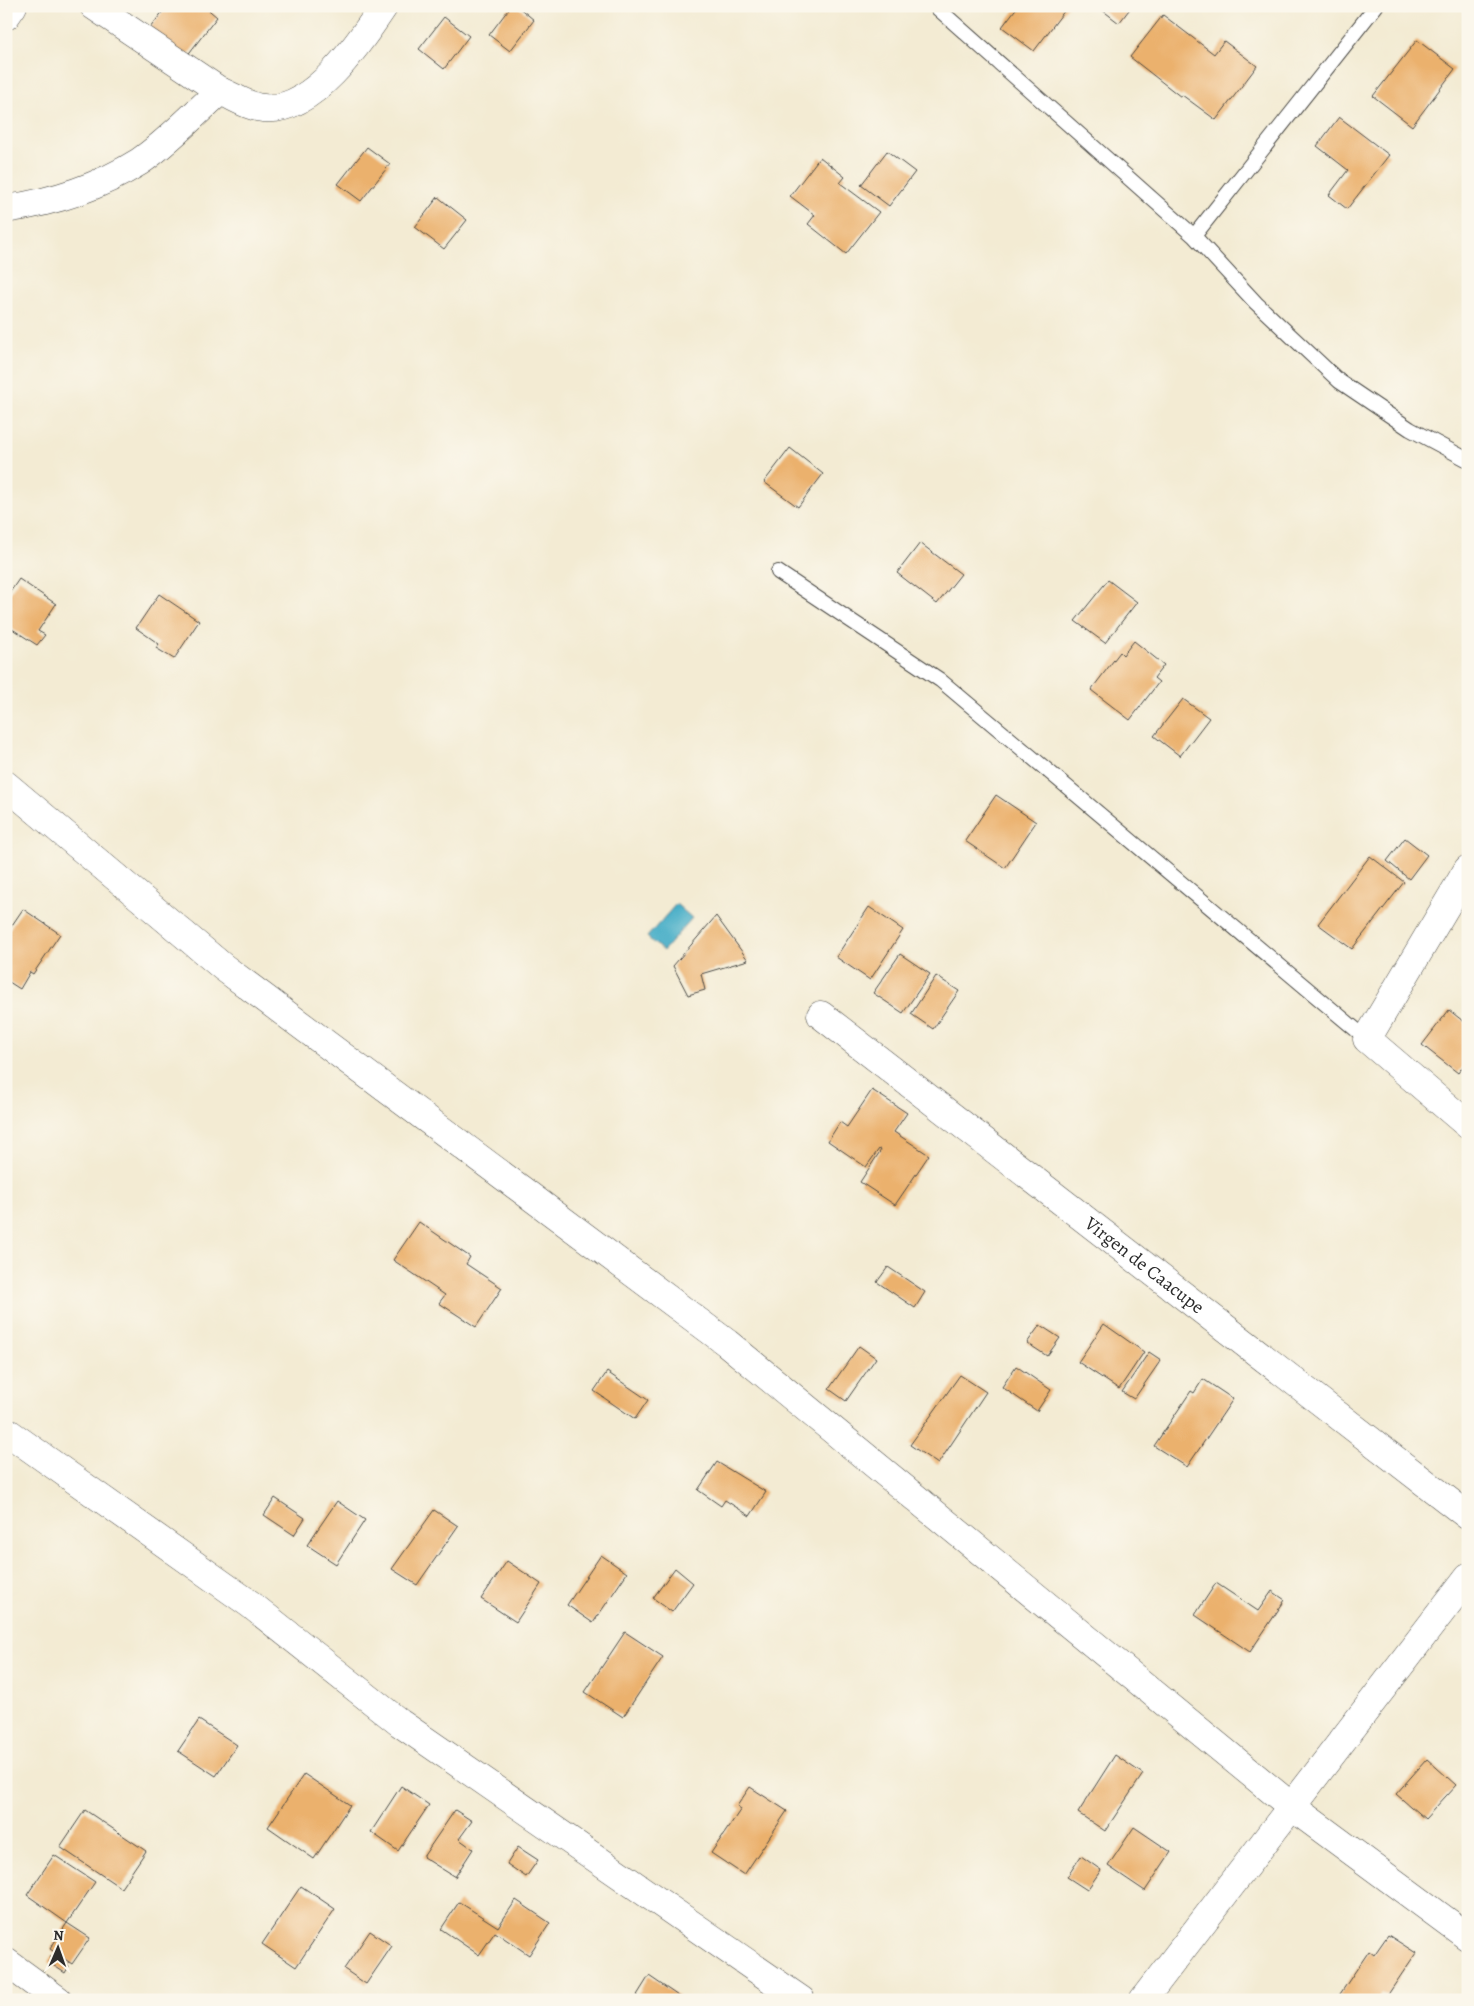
<svg xmlns="http://www.w3.org/2000/svg" width="1474" height="2006" viewBox="0 0 1474 2006" font-family="Alegreya,serif">
	<style>
		.water { fill: #49afc8; stroke: #3a6d7a }
		.building { fill: #ebb16d }
		.lines { fill: none; stroke-linecap: round; stroke-linejoin: round }
		.lane-casing { stroke: #494844; stroke-width: 16 }
		.street-casing { stroke: #494844; stroke-width: 29 }
		.lane { stroke: #fff; stroke-width: 14 }
		.street { stroke: #fff; stroke-width: 28 }
		.labels { text-anchor: middle; dominant-baseline: central; stroke-width: 4.5; stroke-linejoin: round; paint-order: stroke }
		.street-label { font-size: 19px; fill: #2b2b2b; stroke: #fbf7ec }
	</style>
	<rect width="100%" height="100%" fill="#fbf7ec"/>
	<filter id="ink" filterUnits="userSpaceOnUse"><feTurbulence type="fractalNoise" baseFrequency=".02" numOctaves="2"/><feDisplacementMap in="SourceGraphic" scale="10" xChannelSelector="R" yChannelSelector="G"/><feConvolveMatrix kernelMatrix="1 2 1 2 8 2 1 2 1" color-interpolation-filters="sRGB"/></filter>
	<filter id="wash" filterUnits="userSpaceOnUse"><feTurbulence type="fractalNoise" baseFrequency=".0096" numOctaves="4" result="noise"/><feDisplacementMap in="SourceGraphic" scale="20" xChannelSelector="R" yChannelSelector="G"/><feGaussianBlur stdDeviation="1.12" result="paint"/><feColorMatrix in="noise" values="0 0 0 0 0 0 0 0 0 0 0 0 0 0 0 0 0 1.4 0 .05"/><feComposite in="paint" operator="in"/></filter>
	<g filter="url(#wash)">
		<rect width="100%" height="100%" fill="#f3ebd3"/>
		<path class="water" d="M676,904l16,14 -29,33 -16,-14z"/>
		<g id="blocks">
			<path class="building" d="M167,6h37l13,11 -34,44 -37,-28z
				M511,6h6l17,14 -24,31 -21,-16z
				M1018,6h50l-34,45 -32,-24z
				M1097,6h35l-13,17z
				M1163,15l51,39 10,-13 33,25 -41,54 -34,-25 -1,2 -51,-40z
				M444,17l25,19 -25,33 -25,-20z
				M1417,40l38,29 -43,57 -39,-30z
				M1339,117l50,38 -42,54 -18,-14 19,-25 -31,-24z
				M367,147l23,17 -29,37 -23,-17z
				M887,151l28,21 -26,34 -28,-21z
				M820,157l25,20 -5,6 39,29 -33,42 -38,-30 7,-9 -25,-19z
				M438,197l29,23 -23,29 -29,-22z
				M790,448l33,26 -25,33 -34,-25z
				M920,543l41,31 -24,30 -40,-31z
				M19,579l37,25 -18,27 7,4 -8,10 -31,-20v-27z
				M1108,580l29,22 -32,41 -30,-22z
				M159,594l40,27 -25,38 -18,-11 3,-4 -23,-16z
				M1134,641l30,24 -10,13 5,4 -29,38 -39,-30 29,-38 3,3z
				M1183,699l26,19 -29,38 -26,-20z
				M996,795l40,27 -31,46 -40,-27z
				M1405,838l22,17 -18,24 -22,-18z
				M1370,856l34,26 -52,67 -34,-25z
				M869,907l34,23 -33,50 -34,-23z
				M23,909l37,25 -27,40 -3,-2 -10,17 -14,-9v-46z
				M716,916l32,44 -47,14 4,16 -17,5 -15,-29z
				M900,954l30,20 -27,39 -30,-20z
				M936,976l23,15 -26,38 -22,-15z
				M1449,1010l19,15v35l-10,13 -36,-28z
				M872,1090l35,23 -13,19 35,23 -34,50 -35,-23 21,-32 -2,-1 -13,18 -38,-26 12,-19 7,5z
				M419,1222l51,35 -4,7 36,24 -26,39 -37,-24 6,-8 -52,-35z
				M888,1267l37,25 -10,16 -38,-26z
				M1104,1324l40,28 -25,37 -41,-27z
				M1040,1325l20,13 -13,18 -20,-13z
				M859,1346l17,12 -30,43 -17,-12z
				M1149,1352l12,8 -27,39 -12,-7z
				M1016,1366l35,24 -14,21 -35,-24z
				M607,1372l41,28 -13,19 -41,-28z
				M960,1375l26,17 -48,72 -28,-19z
				M1203,1379l30,20 -46,68 -33,-21 37,-55 3,2z
				M717,1462l49,30 -16,24 -25,-16 -4,6 -23,-16z
				M275,1498l30,20 -11,17 -30,-20z
				M337,1501l28,19 -29,44 -29,-19z
				M434,1510l24,16 -41,59 -25,-16z
				M601,1555l26,18 -34,50 -26,-18z
				M507,1561l34,23 -25,38 -35,-23z
				M675,1568l18,15 -21,29 -19,-14z
				M1216,1583l42,28 14,-20 13,9 -35,52 -55,-37z
				M625,1632l38,25 -40,60 -38,-25z
				M199,1720l38,25 -21,31 -38,-25z
				M1115,1755l28,19 -38,57 -27,-18z
				M1427,1759l29,26 -31,34 -29,-25z
				M304,1774l46,31 -36,54 -46,-32z
				M401,1786l28,19 -31,46 -27,-19z
				M750,1787l37,24 -43,64 -33,-22 30,-44 -4,-3z
				M85,1810l61,41 -25,37 -61,-41z
				M455,1810l17,11 -13,18 14,10 -18,28 -32,-20z
				M1134,1827l37,25 -26,39 -37,-25z
				M518,1847l20,13 -12,17 -19,-13z
				M54,1855l41,27 -28,41 -40,-28z
				M1081,1856l20,14 -14,20 -20,-13z
				M301,1886l34,23 -39,58 -34,-23z
				M516,1900l34,23 -21,32 -34,-23 -16,23 -38,-26 18,-27 39,25z
				M67,1923l23,15 -18,26 -22,-15z
				M370,1931l22,15 -26,38 -22,-15z
				M1388,1935l28,18 -29,43 -5,-2 -4,6h-42l33,-49 5,4z
				M52,1955l17,11 -4,7 -17,-11z
				M649,1976l35,24h-50z"/>
		</g>
	</g>
	<g filter="url(#ink)">
		<use href="#blocks" fill-opacity="0" stroke="#494844" stroke-width="1"/>
		<g class="lines">
			<g class="lane-casing">
				<path id="lane" d="M935,6l259,230 62,67 83,78 71,48 58,31
					M1194,236l182,-230
					M778,572l162,108 427,359"/>
			</g>
			<g class="street-casing">
				<g id="street">
					<path d="M94,6l126,85"/>
					<path d="M6,16l7,-10"/>
					<path d="M6,209c47,-7 93,-22 133,-47 26,-17 57,-50 81,-71 13,5 29,16 43,17 49,6 97,-66 121,-102"/>
					<path d="M6,785l217,182 504,376 565,464 176,130"/>
					<path d="M1468,869l-101,170 101,86"/>
					<path id="s1" d="M821,1015l647,501"/>
					<path d="M6,1431l244,173 150,119 401,277"/>
					<path d="M6,1962l52,38"/>
					<path d="M1143,2000l325,-423"/>
				</g>
			</g>
			<use href="#lane" class="lane"/>
			<use href="#street" class="street"/>
		</g>
	</g>
	<g class="labels">
		<g class="street-label">
			<text stroke="none"><textPath href="#s1" startOffset="409">Virgen de Caacupe</textPath></text>
		</g>
	</g>
	<rect width="1474" height="2006" fill="none" stroke="#fbf7ec" stroke-width="25"/>
	<g transform="translate(58 1948) rotate(2)" stroke="#fbf7ec" stroke-width="4" paint-order="stroke">
	<path d="M0-4L9 19L0 12L-9 19Z" fill="#2b2b2b"/>
	<text y="-8" font-size="14" font-weight="bold" text-anchor="middle" fill="#2b2b2b">N</text>
	</g>
</svg>
